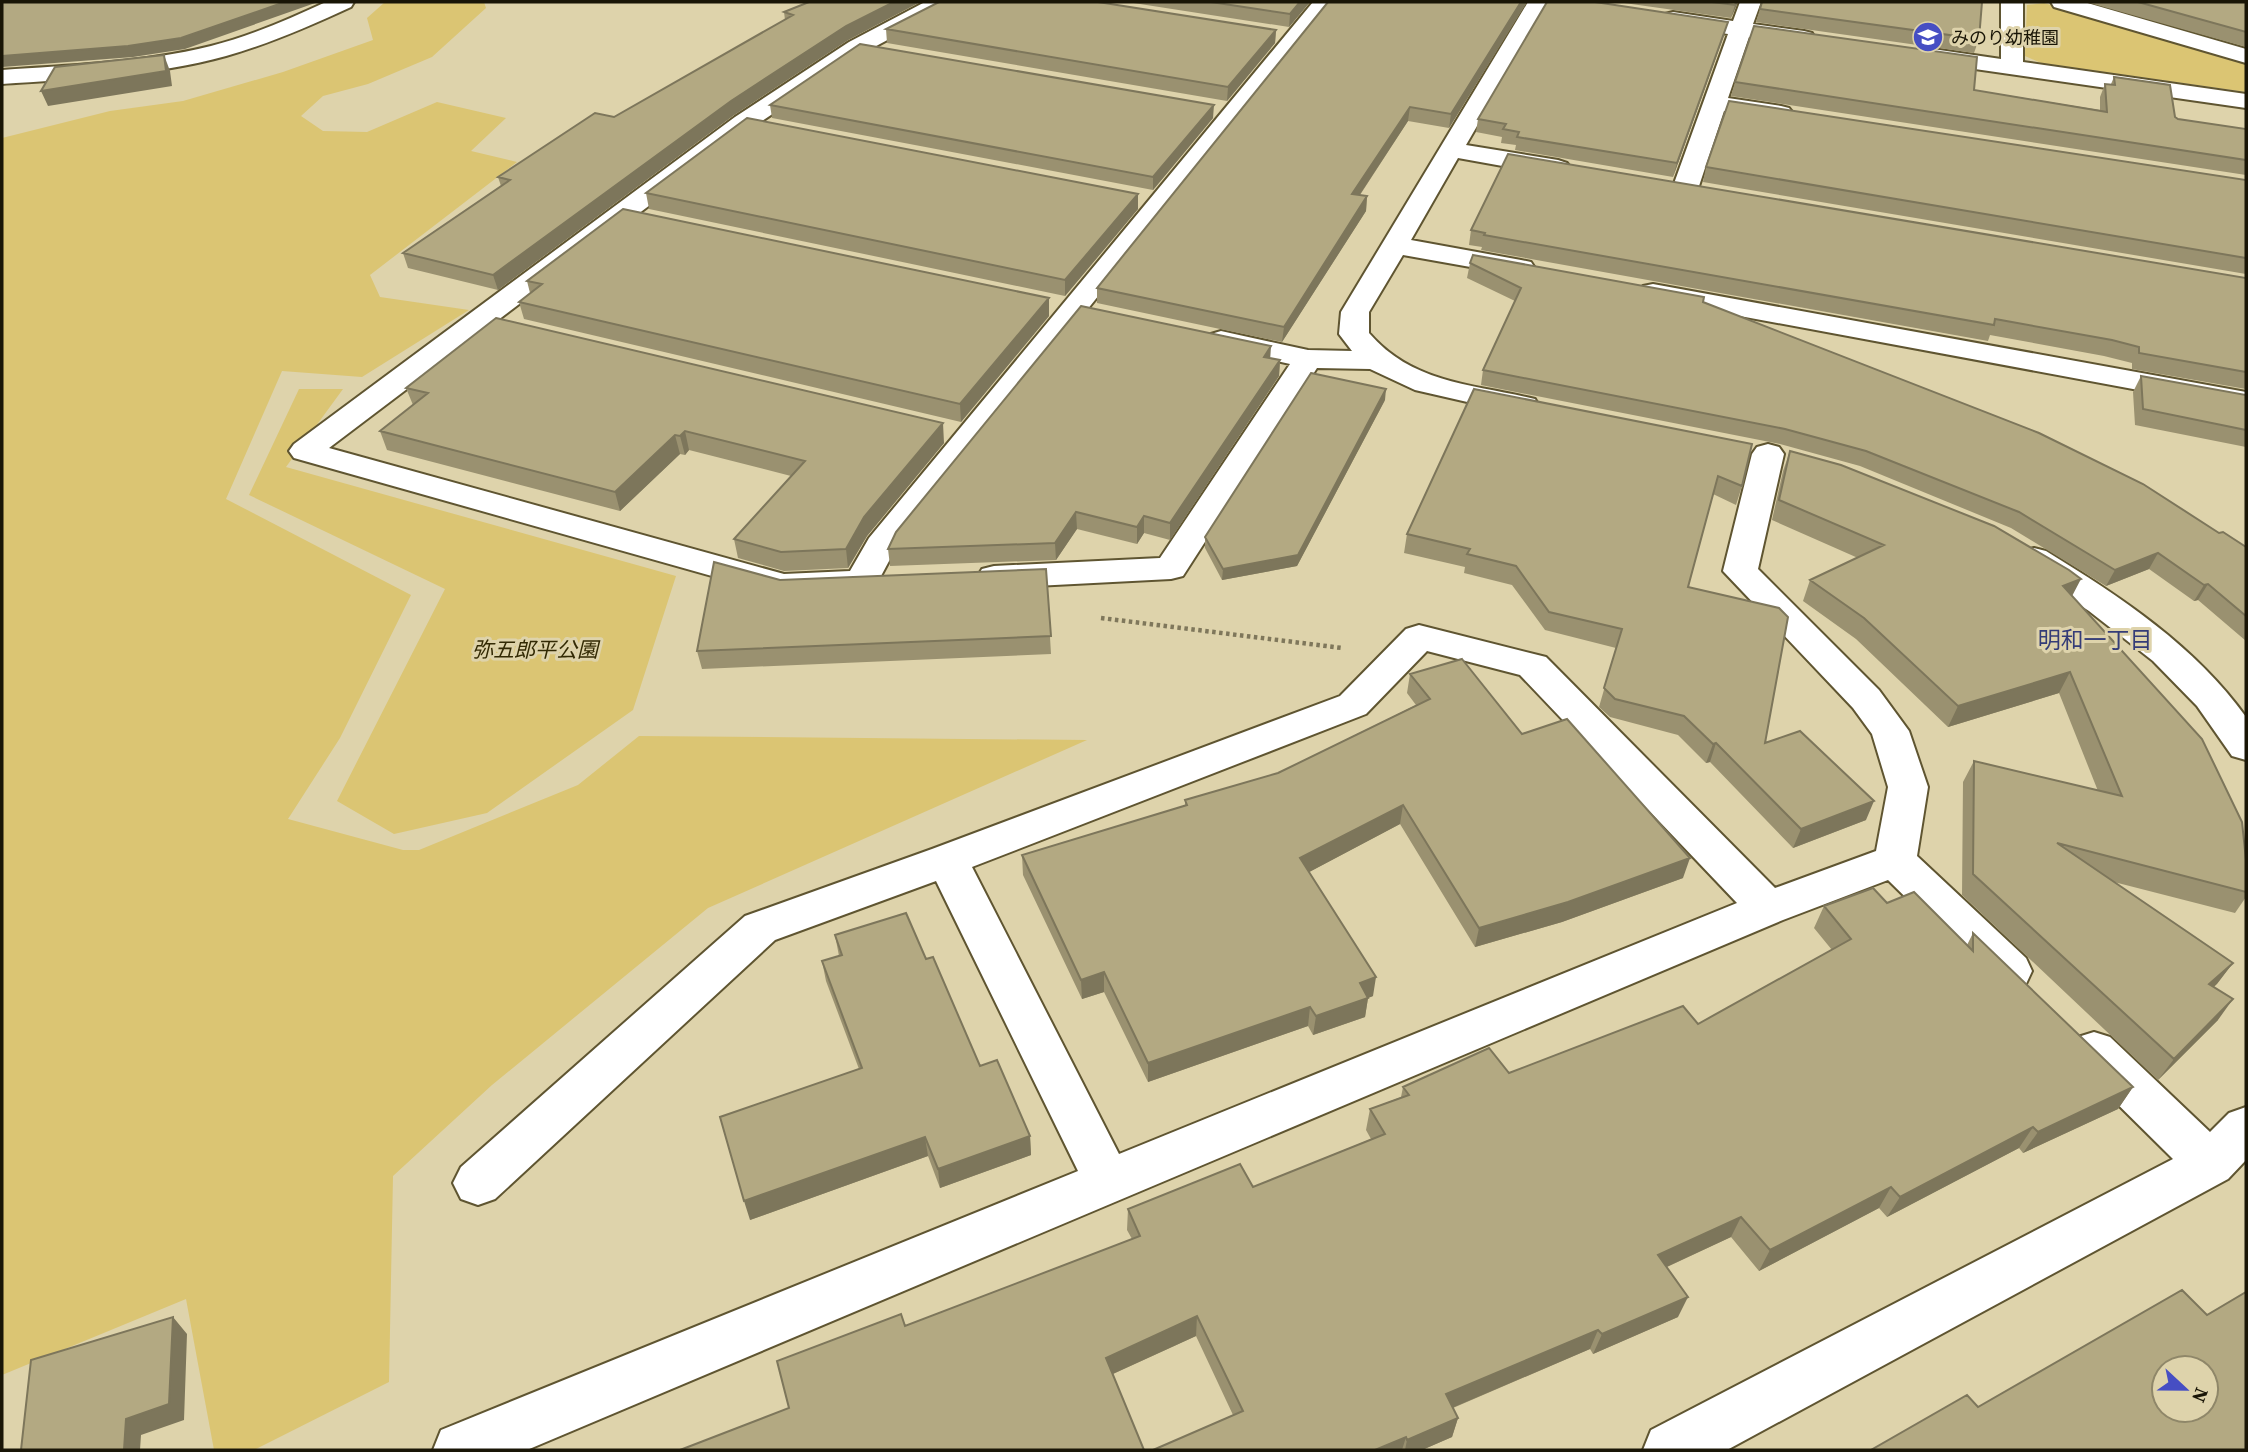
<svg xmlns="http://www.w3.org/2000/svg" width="2248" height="1452" viewBox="0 0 2248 1452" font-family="'Source Serif 4','Noto Sans JP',serif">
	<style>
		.green { fill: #dbc573 }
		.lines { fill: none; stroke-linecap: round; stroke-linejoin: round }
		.minor-casing { stroke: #5f5531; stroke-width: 4 }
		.path { stroke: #7f775b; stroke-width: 4.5; stroke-dasharray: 3.5 3.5; stroke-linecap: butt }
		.minor { fill: #fff; fill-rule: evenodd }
		.wall { fill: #9a9170 }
		.shaded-wall { fill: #7d765b }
		.building { fill: #b3a982; stroke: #7d765b; stroke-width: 2; fill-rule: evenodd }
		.labels { text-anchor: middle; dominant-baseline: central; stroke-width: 6; stroke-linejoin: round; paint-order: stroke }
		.far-poi-label { font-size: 18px; fill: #191506; stroke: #ded3ab; text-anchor: start }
		.park-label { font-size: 21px; font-style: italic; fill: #332a04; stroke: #ded3ab }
		.neighbourhood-label { font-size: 23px; fill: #343c77; stroke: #ded3ab }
	</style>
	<rect width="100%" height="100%" fill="#ded3ab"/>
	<path class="green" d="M385,2h99l2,6 -54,49 -64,27 -45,12 -22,20 22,15 44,1 70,-30 69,16 -35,33 46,11 -147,113 10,22 89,13 -107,67 -80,-6 -56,128 185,96 -71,143 -52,81 115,31h16l159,-65 61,-49 448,4 -379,168 -216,177 -99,91 -4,206 -135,68h-40l-28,-151 -184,76v-1237l108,-27 73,-10 100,-29 90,-32 -6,-22z
		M2044,3l202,60v29l-205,-29 -16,-7 2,-51z
		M299,389h44l-57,78 390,109 -43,134 -146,103 -93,21 -57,-33 108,-212 -196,-94z"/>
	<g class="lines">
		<g class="minor-casing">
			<path id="minor" d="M326,2h28l-3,5c-41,19 -82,37 -125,49 -72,20 -150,23 -224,28v-14c69,-5 141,-7 209,-24 40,-10 78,-27 115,-44z
				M925,2h27l-3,5 -84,45 -112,75 -424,321 455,126 66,-3 19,-33 444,-536h21l-438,546 -22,41 -12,3 -79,4 -489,-138 -5,-7 5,-7 441,-327 114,-75z
				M1528,2h21l-83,143 92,15 9,3 4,5 -4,5 -9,3 -100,-18 -47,82 110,20 10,2 4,6 -4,6 -10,2 -118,-21 -34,57v21c44,51 104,51 166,66l4,7 -4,7 -11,2 -109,-25 -45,-21 -53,-1 -134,208 -12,3 -177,9 -12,-3 -5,-8 5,-8 12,-3 166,-8 130,-194 -79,-18 -5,-6 5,-6 10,-3 87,19 44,1 -13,-17 2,-22z
				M1740,2h21l-8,22 51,7 8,2 3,5 -3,5 -8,2 -55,-8 -21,61 53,8 8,2 4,5 -4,5 -8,2 -57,-9 -26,78 -4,5 -9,3 -9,-3 -4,-5 56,-155 -55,-8 -8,-2 -3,-5 3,-5 8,-2 60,9z
				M2001,2h22v60l223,32v14l-320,-46 -8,-2 -3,-5 3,-5 8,-2 75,11z
				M2051,2h33l162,47v14l-192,-56z
				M1653,284l593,108v18l-603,-112 -4,-6 4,-6z
				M1768,444l11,3 5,7 -26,115 121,121 30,41 19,56 -11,69 109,102 6,13 -6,13 -16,5 -16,-5 -106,-104 -105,40 -1256,530h-94l8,-20 637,-259 -142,-290 -161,59 -280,259 -17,6 -17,-6 -8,-16 8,-16 284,-251 187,-67 408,-153 66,-67 13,-4 127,32 229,231 101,-37 12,-64 -16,-53 -19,-26 -130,-137 29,-117 5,-7zM1427,651l93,24 217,228 -618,251 -147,-287 394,-153z
				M2034,548l12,3c75,46 149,95 200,166v43l-14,-4 -35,-50 -44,-45 -64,-50 -67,-44 -5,-8 5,-8z
				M2094,1032l16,5 100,95 19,-19 17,-6v53l-18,19 -501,271h-84l8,-20 522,-271 -95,-94 -7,-14 7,-14z"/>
		</g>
		<path class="path" d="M1101,618l241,30"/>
		<use href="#minor" class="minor"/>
	</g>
	<path class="wall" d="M809,2h111l-72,38 -114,75 -236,175 -90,-22 -5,-15 98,-67 -3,-9 116,-60 171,-97 -1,-8z
		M1127,2h183l-21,25z
		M1527,2l-78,126 -41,-7 -48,74 7,1 -1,15 -84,131 -185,-39v-15z
		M1617,2h121l-7,16z
		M1762,2l217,37 -5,14 -218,-31z
		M2086,2h160v45z
		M886,29l390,1 -1,13 -48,58 -340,-58z
		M1724,35l-51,142 -158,-27 1,-5 -15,-2 1,-6 -26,-5 2,-13z
		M2114,77l64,42 68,10v46l-515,-79 4,-14 239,8 126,20v-13l5,-13h6z
		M770,105l443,13 -60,72 -381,-72z
		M1706,167l540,13v94l-543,-92z
		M646,193l492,1v15l-73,87 -416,-87z
		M1471,230l775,48v111l-114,-20v-6l-28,-7 -114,-21 -2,6 -507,-91 1,-3 -13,-2z
		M1470,263l233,39 516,231 27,14v94l-48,-41 -4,1 -45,-32 -43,17 -95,-58 -151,-62 -80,-22 -299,-59 2,-15 32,-69 -48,-23z
		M527,281l522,35 -88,106 -437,-103 -5,-17 11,-9z
		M1270,358l10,2 -1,16 -109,164 -26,-7 -7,11 -60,-15 -21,31 -166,6 -2,-17z
		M2141,376l105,19v52l-111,-22 -2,-33z
		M406,388l538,55 -77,93 -19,32 -64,3 -46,-13 -4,-19 57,-63 -102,-26 -4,5 -5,-1 -60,57 -233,-61 -7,-19 33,-26z
		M1385,400l-88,166 -75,14 -17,-32v-11z
		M1752,444l-10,42 -6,19 -23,-11 -25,93 77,156 101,77 -73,28 -83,-86 -4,1 -28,-28 -68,-18 -11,-10 17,-59 -71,-18 -33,-45 -48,-12 1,-6 -61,-14 3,-19z
		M1790,451l282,145 174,264v37l-11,16 -121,-31 119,81 -19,24 4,33 -60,60 -196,-185 1,-113 11,-21 124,30 -39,-98 -111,34 -92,-88 -53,-38 7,-21 48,-22 -86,-38 11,-49z
		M1046,569l5,85 -349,15 -5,-18 83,-71z
		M1410,674l112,60 161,144 -121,44 -87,25 -75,-123 -91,48 64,124 -5,2 -3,19 -52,18 -5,-9 -160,56 -44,-90 -22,7 -59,-124 -1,-20 163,-49v-6l93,-27 138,-68 -9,-12z
		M1887,903l80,42 6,-12 160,154 -15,22 -95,44 -4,-5 -132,69 -8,-9 -120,63 -28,-34 -64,30 11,50 -85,37 -3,-5 -137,59 5,10 -6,19 -30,13h-269l80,-35 -37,-79 -83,38 -324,34 116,-82 227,-87 -5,-9 1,-21 125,-22 118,-48 -5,-9 4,-21 31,-12 2,-10 106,-14 189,-49 134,-74 -18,-22 10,-22z
		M835,935l91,24 54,107 50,70 1,19 -91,33 -12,-32 -178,64 109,-151 -33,-88 -4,-20 17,-5z"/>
	<path class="shaded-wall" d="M285,2h33l-133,47 -52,8 -131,10v-11z
		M894,2h26l-72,38 -114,75 -236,175 -5,-15 238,-174 115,-75z
		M1300,2h10l-21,25 1,-13z
		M1521,2h6l-78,126 2,-14z
		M1736,2h2l-7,16 4,-13z
		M1728,22l-4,13 -51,142 4,-14z
		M1276,30l-1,13 -48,58 1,-14z
		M164,55l6,16 2,15 -124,20 -7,-15z
		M1214,105l-1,13 -60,72v-13z
		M1410,107l-2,14 -57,87 1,-14z
		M1138,194v15l-73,87v-16z
		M1367,196l-1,15 -84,131 2,-15z
		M1049,298v18l-88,106 -1,-18z
		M1271,346l-1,16 -6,-5z
		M1280,360l-1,16 -109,164v-17z
		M1386,389l-1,11 -88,166 -75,14 1,-11z
		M943,423l1,20 -77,93 -19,32 -2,-19 18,-32z
		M685,431l4,19 -4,5 -5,-19z
		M675,435l5,19 -60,57 -5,-19z
		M1076,512l1,17 -21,31 -1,-17z
		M1144,516v17l-7,11v-17z
		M2158,553l-9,16 -43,17 9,-16z
		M2081,579l-11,21 -7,-14z
		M2208,584l-10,16 -4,1 10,-16z
		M2070,672l-11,21 -111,34 10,-21z
		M1716,743l-6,19 -4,1 7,-19z
		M1874,801l-8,19 -73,28 8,-19z
		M1403,805l-3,19 -102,54 2,-20z
		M1690,858l-7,20 -121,44 -87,25 4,-19z
		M2233,963l-16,21 -23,20 15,-20z
		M1104,972v20l-22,7 -1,-19z
		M1376,977l-3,19 -5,2 -3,19 -52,18 3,-19 44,-33z
		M2233,999l-15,21 -60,60 16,-21z
		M1310,1007l-2,19 -160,56v-19z
		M2133,1087l-15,22 -95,44 15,-21z
		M2033,1127l-14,21 -132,69 13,-20z
		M1030,1136l1,19 -91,33 -2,-19z
		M925,1137l3,19 -178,64 -6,-19z
		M1891,1187l-12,21 -120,63 11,-21z
		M1741,1217l-10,20 -82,38 9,-20z
		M1688,1297l-10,20 -85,37 9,-20z
		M1197,1316l-1,20 -90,41v-19z
		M173,1317l14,17 -3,86 -43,15 -1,15h-16l2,-31z
		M1598,1330l-8,19 -150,64 6,-19z
		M1458,1418l-6,19 -30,13h-17l2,-10z
		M1406,1437l-4,13h-27z"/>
	<path class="building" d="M2,2h283l-104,36 -53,8 -126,10z
		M809,2h85l-48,24 -115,75 -238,174 -90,-22 107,-73 -12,-3 97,-64 19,4 179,-102 -9,-3z
		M939,2h159l178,28 -48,57 -342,-58z
		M1211,2h89l-10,12z
		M1328,2h193l-70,112 -41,-7 -58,87 15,2 -83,131 -187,-39z
		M1547,2h48l133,20 -51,141 -160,-26 2,-5 -16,-3 3,-5 -28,-5z
		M1712,2h24l-1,3z
		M1762,2h220l-3,37 -219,-30z
		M2138,2h108v30z
		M1754,26l223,31 -3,33 133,22 -2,-28 10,1 -1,-8 56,8 5,32 3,2 68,10v31l-511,-78z
		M860,44l354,61 -61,72 -383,-72z
		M164,55l2,16 -125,20 14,-24z
		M1729,101l517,79v78l-540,-91z
		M747,118l391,76 -73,86 -419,-87z
		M1508,154l738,124v94l-107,-19v-6l-27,-7 -117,-21 -1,6 -510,-90 1,-2 -14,-3z
		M623,209l426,89 -89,106 -441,-102 23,-18 -15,-3z
		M1473,255l231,42 -1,5 336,131 104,51 76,49 4,-1 23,15v69l-38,-32 -4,1 -46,-32 -43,17 -96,-58 -153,-61 -81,-22 -302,-59 38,-82 -51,-25z
		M1081,306l190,40 -7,11 16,3 -110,163 -26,-7 -7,11 -61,-15 -21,31 -167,6 8,-17z
		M496,318l447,105 -79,94 -18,32 -65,3 -47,-13 71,-78 -120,-30 -5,5 -5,-1 -60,57 -235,-61 48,-38 -22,-5z
		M1311,373l75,16 -88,166 -75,14 -18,-32z
		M2141,376l105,19v35l-103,-21z
		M1474,389l278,55 -10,42 -24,-10 -30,111 91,21 9,9 -23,126 35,-12 74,70 -73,28 -85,-86 -3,1 -29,-28 -69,-17 -11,-11 18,-59 -73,-17 -33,-46 -49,-12 3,-5 -63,-15z
		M1790,451l51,14 153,61 75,44 12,9 -18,7 139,153 40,83 4,38v32l-189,-49 176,120 -24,21 24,15 -59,60 -201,-185 1,-113 148,35 -52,-124 -112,34 -94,-88 -54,-38 74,-35 -105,-45z
		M714,562l66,18 266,-11 5,67 -354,15z
		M1462,659l60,75 45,-15 123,139 -122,44 -89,26 -76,-123 -103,53 76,119 -16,6 8,15 -52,18 -6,-9 -162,56 -44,-91 -23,8 -59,-125 165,-50 -2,-5 93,-27 152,-74 -20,-25z
		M1873,888l14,15 27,-11 59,59v-18l160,154 -95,45 -5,-5 -133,70 -9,-10 -121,63 -29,-33 -83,38 30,42 -86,37 -4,-4 -152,64 12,24 -51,22 -1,-3 -31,13h-222l90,-39 -46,-95 -91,42 38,92h-464l109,-42 -12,-47 124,-47 4,12 235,-90 -12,-27 112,-45 13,23 132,-53 -15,-25 39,-14 -6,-8 86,-39 20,25 174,-67 15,18 153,-85 -27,-33z
		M906,913l20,46 7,-2 47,109 17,-6 33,76 -92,33 -13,-32 -181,64 -24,-84 142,-49 -40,-107 20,-6 -7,-20z
		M2182,1290l25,25 39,-23v158h-375l96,-55 11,12zM2164,1368h42v42h-42z
		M173,1317l-4,87 -43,15 -2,31h-103l10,-90z"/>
	<defs>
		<g id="school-disc" transform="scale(1.575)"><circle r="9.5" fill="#464ec3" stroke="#ded3ab"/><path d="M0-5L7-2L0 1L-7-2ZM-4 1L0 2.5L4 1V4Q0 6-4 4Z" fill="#fff"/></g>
	</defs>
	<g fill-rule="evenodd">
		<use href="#school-disc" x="1928" y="37"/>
	</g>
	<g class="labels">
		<g class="far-poi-label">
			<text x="1951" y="37">みのり幼稚園</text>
		</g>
		<g class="park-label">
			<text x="535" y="649">弥五郎平公園</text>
		</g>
		<g class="neighbourhood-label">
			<text x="2095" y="640">明和一丁目</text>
		</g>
	</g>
	<rect width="2248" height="1452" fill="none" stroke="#191506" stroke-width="7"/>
	<g transform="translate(2185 1389) rotate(112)"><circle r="33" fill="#ded3ab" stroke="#8f8769" stroke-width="2"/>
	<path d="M0-5L12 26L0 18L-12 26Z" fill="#464ec3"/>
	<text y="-10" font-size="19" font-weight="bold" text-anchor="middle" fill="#191506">N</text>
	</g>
</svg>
